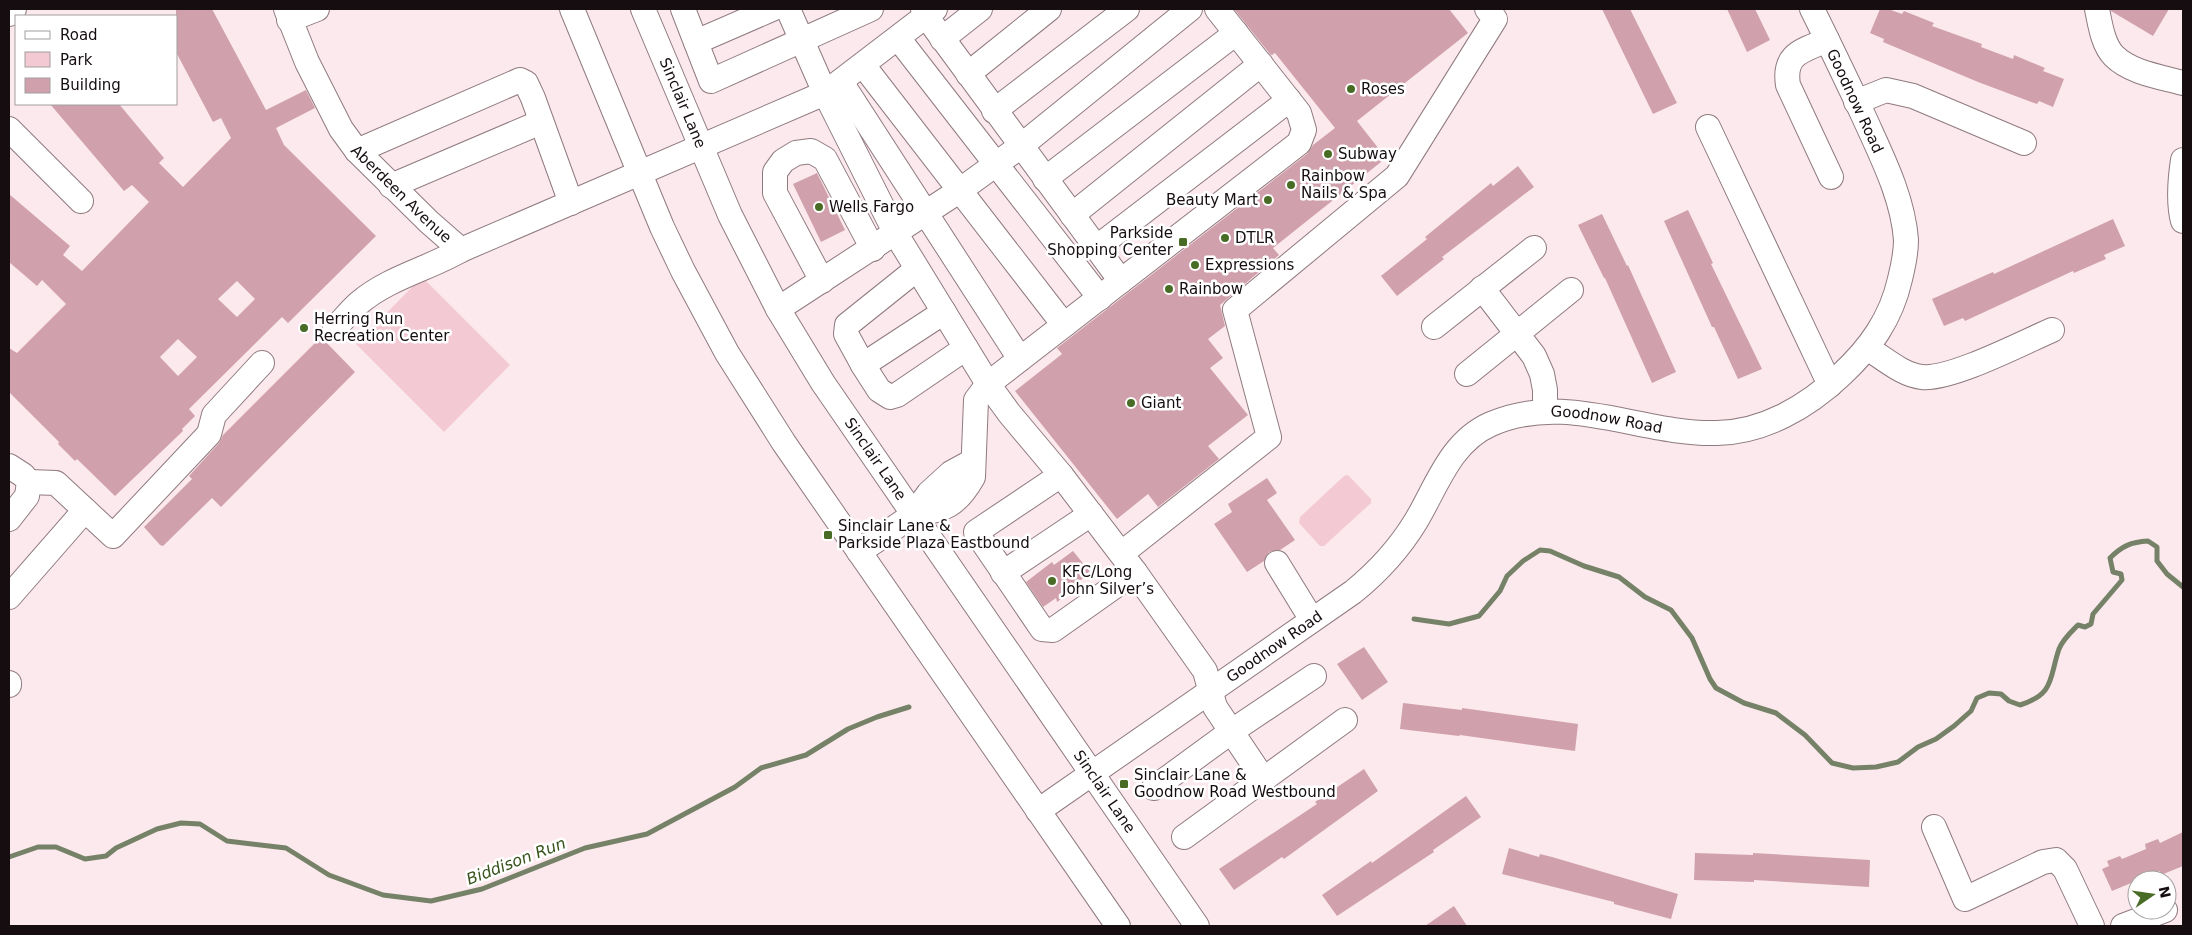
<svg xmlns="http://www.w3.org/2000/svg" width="2192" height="935" viewBox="0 0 2192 935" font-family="'DejaVu Sans',sans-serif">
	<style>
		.green { fill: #f3cad3 }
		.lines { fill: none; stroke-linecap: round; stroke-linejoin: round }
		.stream { stroke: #768268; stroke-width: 5 }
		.building { fill: #d0a1ac; fill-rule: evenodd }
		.minor-casing { stroke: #8f7a7f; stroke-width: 26 }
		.minor { stroke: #fff; stroke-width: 24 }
		.poi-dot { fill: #486c25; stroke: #fff; stroke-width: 2 }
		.labels { text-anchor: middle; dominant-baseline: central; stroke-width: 5; stroke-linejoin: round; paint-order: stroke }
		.poi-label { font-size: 15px; fill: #150d0f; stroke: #fff; text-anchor: start }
		.street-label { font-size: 15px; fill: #150d0f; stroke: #fff }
		.water-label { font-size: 16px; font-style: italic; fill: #37531c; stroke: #fff }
	</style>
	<rect width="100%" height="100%" fill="#fce9ed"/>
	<path class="green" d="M422,277l88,88 -66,67 -88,-88z
		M1348,475l23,24v4l-47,43h-4l-21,-23 1,-6 44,-41z"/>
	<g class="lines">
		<path class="stream" d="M1414,619l35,5 30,-8 21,-25 7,-15 16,-15 17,-11 10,1 34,15 35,11 26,20 26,13 21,28 18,41 6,9 28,15 32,10 29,22 27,28 21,5 23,-1 22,-5 20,-15 18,-8 18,-13 17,-15 6,-13 12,-5 12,1 8,7 11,4c35,-11 29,-27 39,-56 4,-10 12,-17 19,-24l7,2 6,-3 2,-10 29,-34 -1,-6 -8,-2 -3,-14c12,-12 21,-16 38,-17l9,6v14l10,13 16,13
			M9,857l29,-10h18l29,12 21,-3 10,-8 41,-19 24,-6 19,1 27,17 59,7 43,27 54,20 48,6 51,-12 103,-41 62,-14 88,-47 26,-19 45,-13 42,-26 29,-12 32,-10"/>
	</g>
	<path class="building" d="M176,9h36l54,101 40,-20 9,18 -39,20 8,17 92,91 -88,87 -6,-6 -93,92 6,7 -13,13 1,2 -68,65 -38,-37 -2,2 -17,-17 1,-2 -50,-50v-44l8,5 49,-49 -24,-24 -5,6 -28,-24v-68l61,52 -7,9 19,16 67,-69 -17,-17 -8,6 -74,-87h69l45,54 -5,5 24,24 48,-49 -10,-20 -8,4 -37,-70zM237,281l18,18 -18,18 -19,-18zM178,339l19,18 -19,19 -18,-19z
		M1234,9h215l19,24 -111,88 29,37 -113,90 6,7 -59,50 5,21 -17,13 15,19 -13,10 38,47 -40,31 11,13 -61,48 -10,-13 -31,25 -102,-128 47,-37 -5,-6 250,-194 6,-9 22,-17 -60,-75 -3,2 -2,-1z
		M1602,9h28l47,94 -24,11z
		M1727,9h28l15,31 -23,12z
		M1880,9h8l14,5 2,-3 30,12 -2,3 50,18 -1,3 32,12 1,-4 31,13 -2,3 21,8 -11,28 -14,-6 -2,3 -59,-22 -95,-40 1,-3 -14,-6z
		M2111,9h58l-16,27 -42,-25z
		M1518,166l16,21 -92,70 2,2 -47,37 -16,-20 46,-37 -2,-2 66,-54 2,3z
		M817,173l28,57 -24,12 -28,-58z
		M1688,210l25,53 -2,1 51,105 -24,10 -24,-52h-2l-48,-106z
		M1602,214l25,52 1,-1 48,107 -24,11 -47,-105h-1l-26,-53z
		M2113,219l12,27 -21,9 2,4 -32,14 -1,-2 -108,50 -2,-3 -19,8 -12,-27 61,-27 1,2z
		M321,337l34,35 -134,135 -9,-9 -49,48 -3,-1 -16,-18 48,-48 -3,-3 30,-33 4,-8z
		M1267,478l10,15 -10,7 28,40 -15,10 -11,2 -5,9 -17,11 -33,-48 18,-12 -4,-8z
		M1073,551l17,21 -1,2 -20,14 3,3 -15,11 -1,-4 -13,9 -17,-25 26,-20 2,3z
		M1364,647l24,35 -26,18 -25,-36z
		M1403,703l59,7v-2l116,16 -3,27 -115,-16 -1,1 -59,-7z
		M1364,769l14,22 -94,68 -2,-2 -48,33 -15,-21 98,-65 -2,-2z
		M1466,796l15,21 -48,33 1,2 -97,64 -15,-21 49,-34 1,2z
		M2183,832v34l-22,9 -1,-4 -48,20 -10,-22 7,-3 -2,-5 13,-5 2,3 24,-10 -1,-5 13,-5 2,4z
		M1509,848l30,9 1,-3 12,3 126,37 -7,25 -57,-15v-2l-112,-28z
		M1695,853l58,2v-2l117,7 -1,27 -115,-7v2l-60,-2z
		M1454,906l13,20h-42z"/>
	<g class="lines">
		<g class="minor-casing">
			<g id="minor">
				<path id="s1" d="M286,9l21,53 34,67 16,22 72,71 32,28 364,-157 110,-84"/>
				<path d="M572,9l90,218 21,44 44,82 57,90 334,483"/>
				<path id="s2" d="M643,9l87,206 48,94 45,74 374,543"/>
				<path d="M683,9l28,72 160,-72"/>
				<path d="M788,9l37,84 71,141 92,150 21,29 52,62 74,97 70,99 10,36 49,73"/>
				<path d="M923,9l3,7 195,265"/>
				<path d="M2097,9c3,15 6,36 17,47 17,17 48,21 69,27"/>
				<path d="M9,14l5,-5"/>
				<path d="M289,20l28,-11"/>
				<path d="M898,38l202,260"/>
				<path d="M942,39l38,-30"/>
				<path d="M1827,40c-24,11 -44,13 -39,45l43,92"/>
				<path d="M696,42l76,-33"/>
				<path d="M863,65l201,260"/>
				<path d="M968,74l81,-65"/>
				<path d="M841,82l179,277"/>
				<path d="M1856,102l30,-12 27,6 111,47"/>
				<path d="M994,111l133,-102"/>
				<path d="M1708,127l122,258"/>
				<path d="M9,129l72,72"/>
				<path d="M357,151l163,-71 6,3 7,15 38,105"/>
				<path d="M2183,160c-3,20 -5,42 0,61"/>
				<path d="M1045,179l191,-146"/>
				<path d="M391,186l150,-64"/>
				<path d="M1072,215l189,-151"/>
				<path d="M1096,248l193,-148"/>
				<path d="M917,269l-70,56 -1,9 17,31 81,-53"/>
				<path d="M822,281l-47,-88v-21l8,-11 13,-8 15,-2 14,8 48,90"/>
				<path d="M1482,288l52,68 8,18 3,16v21"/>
				<path d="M778,309l181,-118 62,-45 169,-137"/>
				<path d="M1434,327l100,-79"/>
				<path d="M335,328c8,-8 15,-17 24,-25 29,-25 69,-34 102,-53"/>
				<path d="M1867,348c17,10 35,27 55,29 29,3 100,-34 130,-47"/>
				<path d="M863,365l16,25 11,7 7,-2 69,-47"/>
				<path d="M1467,374l104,-84"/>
				<path d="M9,466l14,9 6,7 -2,14 -18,23"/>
				<path d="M1061,475l-85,57 66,97 11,1 82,-58"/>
				<path d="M29,482l27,1 57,53 96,-102 5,-19 48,-52"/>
				<path d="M913,515c32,-6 43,-8 60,-38l3,-77 12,-16 311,-241 5,-13 -5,-17 -82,-104"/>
				<path d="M859,552l54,-37 16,-22 22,-20 22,-12"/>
				<path d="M1122,553l147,-116 -34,-127 162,-134 98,-157 -8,-10"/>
				<path d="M1277,563l35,57"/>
				<path d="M1003,573l88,-59"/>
				<path d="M9,597l76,-87"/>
				<path d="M9,683v2"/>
				<path d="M1154,788l78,-57 82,-55"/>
				<path id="s3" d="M1038,811l315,-219c26,-21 46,-43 63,-71 21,-35 34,-79 75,-97 76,-33 149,11 226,9 47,-1 90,-26 124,-58 29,-27 50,-56 59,-96 3,-12 6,-26 6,-39 -3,-43 -25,-85 -42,-123 -17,-36 -34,-72 -52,-108"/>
				<path d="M1934,827l31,72 78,-37 13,-2 9,9 27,57"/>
				<path d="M1184,837l161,-117"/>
				<path d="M2123,926l42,-16"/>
			</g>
		</g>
		<use href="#minor" class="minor"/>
	</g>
	<g class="poi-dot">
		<circle cx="1351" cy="89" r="5"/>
		<circle cx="1328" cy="154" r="5"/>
		<circle cx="1291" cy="185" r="5"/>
		<circle cx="1268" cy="200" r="5"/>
		<circle cx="819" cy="207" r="5"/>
		<circle cx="1225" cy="238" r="5"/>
		<rect x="1178" y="237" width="10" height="10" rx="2.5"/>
		<circle cx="1195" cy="265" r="5"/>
		<circle cx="1169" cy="289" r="5"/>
		<circle cx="304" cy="328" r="5"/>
		<circle cx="1131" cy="403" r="5"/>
		<rect x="823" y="530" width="10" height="10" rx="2.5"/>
		<circle cx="1052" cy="581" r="5"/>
		<rect x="1119" y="779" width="10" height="10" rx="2.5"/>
	</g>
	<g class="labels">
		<g class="poi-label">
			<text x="1361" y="89">Roses</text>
			<text x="1338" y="154">Subway</text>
			<text x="1301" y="176">Rainbow<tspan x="1301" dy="17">Nails &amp; Spa</tspan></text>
			<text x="1258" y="200" text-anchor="end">Beauty Mart</text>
			<text x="829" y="207">Wells Fargo</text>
			<text x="1173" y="233" text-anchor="end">Parkside<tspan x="1173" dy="17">Shopping Center</tspan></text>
			<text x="1235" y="238">DTLR</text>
			<text x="1205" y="265">Expressions</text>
			<text x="1179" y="289">Rainbow</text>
			<text x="314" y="319">Herring Run<tspan x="314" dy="17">Recreation Center</tspan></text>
			<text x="1141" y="403">Giant</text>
			<text x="838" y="526">Sinclair Lane &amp;<tspan x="838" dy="17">Parkside Plaza Eastbound</tspan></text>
			<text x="1062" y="572">KFC/Long<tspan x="1062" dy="17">John Silver’s</tspan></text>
			<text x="1134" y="775">Sinclair Lane &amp;<tspan x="1134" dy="17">Goodnow Road Westbound</tspan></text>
		</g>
		<g class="street-label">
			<text transform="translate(1855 101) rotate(65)">Goodnow Road</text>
			<text stroke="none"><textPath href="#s2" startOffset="102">Sinclair Lane</textPath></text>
			<text stroke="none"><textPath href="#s1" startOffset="221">Aberdeen Avenue</textPath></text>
			<text stroke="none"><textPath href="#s3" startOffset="722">Goodnow Road</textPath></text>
			<text stroke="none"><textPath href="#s2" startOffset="508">Sinclair Lane</textPath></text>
			<text stroke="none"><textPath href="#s3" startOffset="288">Goodnow Road</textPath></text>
			<text stroke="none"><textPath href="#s2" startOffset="912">Sinclair Lane</textPath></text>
		</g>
		<g class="water-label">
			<text transform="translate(516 861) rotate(-21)">Biddison Run</text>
		</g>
	</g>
	<rect width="2192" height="935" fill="none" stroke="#150d0f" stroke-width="20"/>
	<rect x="15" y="15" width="162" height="90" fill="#ffffff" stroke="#a19e9f"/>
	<rect x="25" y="31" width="25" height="8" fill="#ffffff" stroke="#a19e9f"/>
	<text x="60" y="40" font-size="15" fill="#150d0f">Road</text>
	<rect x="25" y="52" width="25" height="15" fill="#f3cad3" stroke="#a19e9f"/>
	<text x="60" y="65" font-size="15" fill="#150d0f">Park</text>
	<rect x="25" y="78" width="25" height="15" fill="#d0a1ac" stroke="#a19e9f"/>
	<text x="60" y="90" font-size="15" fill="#150d0f">Building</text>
	<g transform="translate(2152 895) rotate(77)"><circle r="24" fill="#ffffff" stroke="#a19e9f"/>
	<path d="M0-4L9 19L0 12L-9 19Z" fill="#486c25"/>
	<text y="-8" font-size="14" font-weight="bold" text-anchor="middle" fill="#150d0f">N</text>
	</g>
</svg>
